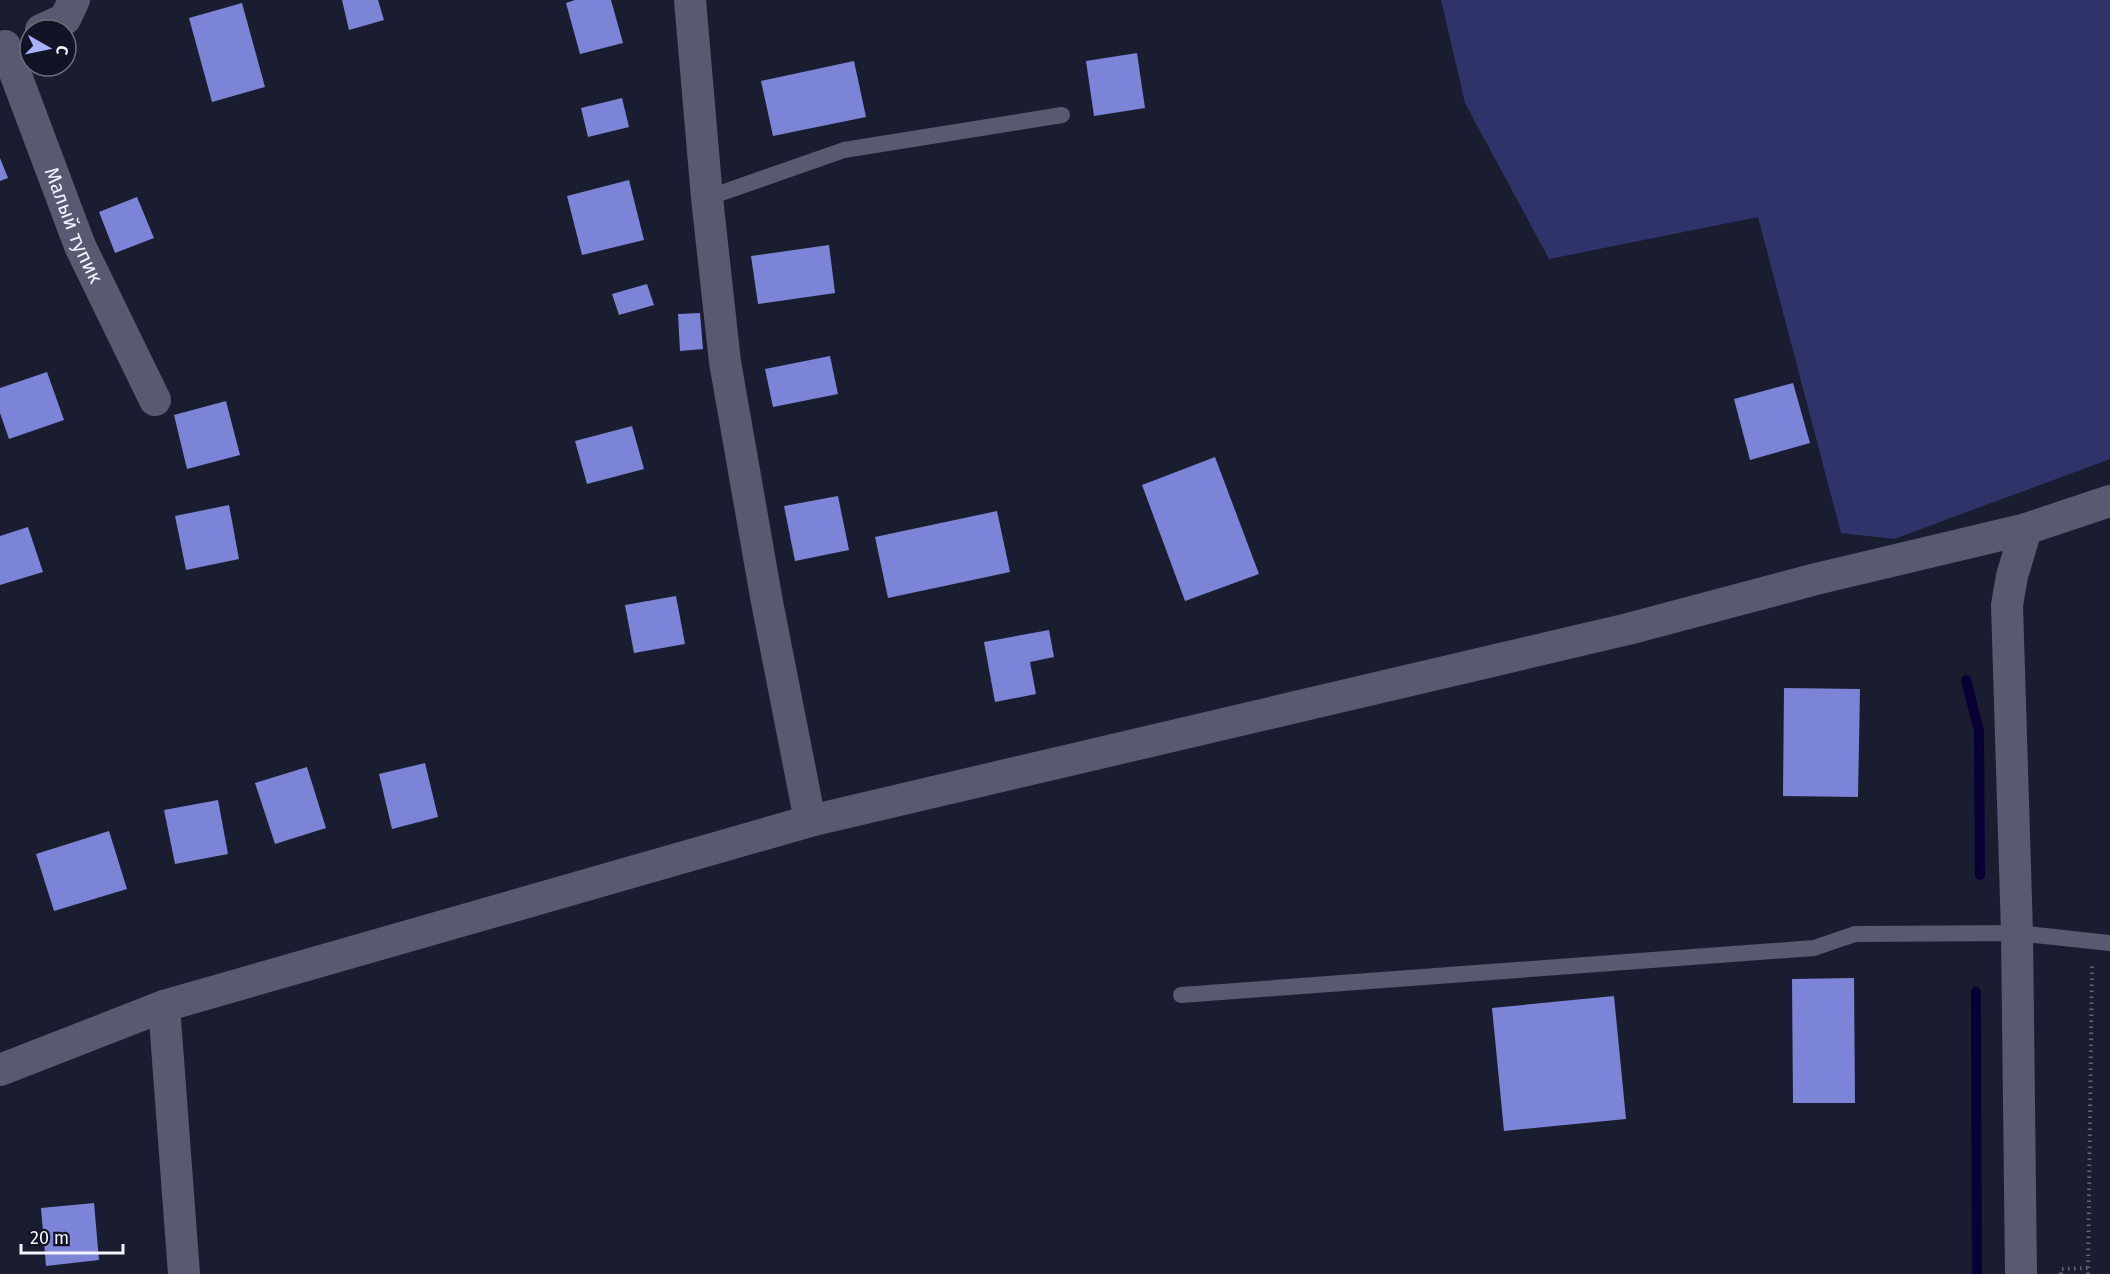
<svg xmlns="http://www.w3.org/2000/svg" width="2110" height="1274" viewBox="0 0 2110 1274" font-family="'Fira Sans',sans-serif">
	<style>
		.green { fill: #303369 }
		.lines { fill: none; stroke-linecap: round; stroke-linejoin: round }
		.stream { stroke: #080034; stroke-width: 10 }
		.building { fill: #7c84d7 }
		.path { stroke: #626574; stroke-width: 4; stroke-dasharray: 1.5 4.5; stroke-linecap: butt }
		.service { stroke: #575a70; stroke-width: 16 }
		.minor { stroke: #575a70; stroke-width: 32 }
		.labels { text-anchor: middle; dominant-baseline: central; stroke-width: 4.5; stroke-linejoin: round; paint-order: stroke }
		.street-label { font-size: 20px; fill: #f1f3fe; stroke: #121325 }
	</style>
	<rect width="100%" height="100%" fill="#1a1d2f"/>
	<path class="green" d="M1441,0h669v459l-216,80 -53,-6 -83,-316 -209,42 -84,-156z"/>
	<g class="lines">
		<path class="stream" d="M1966,680l13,51 1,144
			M1976,992l1,282"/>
	</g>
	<path class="building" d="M342,0h36l6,20 -35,10z
		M575,0h36l12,43 -43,11 -14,-51z
		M242,3l23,84 -53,15 -23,-84z
		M1137,53l8,55 -51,8 -8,-55z
		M854,61l12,56 -93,19 -12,-55z
		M622,98l7,29 -41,10 -7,-29z
		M0,158l8,20 -8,3z
		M629,180l15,60 -62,15 -15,-59z
		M137,197l17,41 -39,15 -16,-41z
		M829,245l6,48 -77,11 -7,-48z
		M647,284l7,21 -35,10 -7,-21z
		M700,313l3,36 -23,2 -2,-37z
		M830,356l8,38 -65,13 -8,-38z
		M47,372l17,48 -55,19 -9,-26v-25z
		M1793,383l17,60 -60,17 -16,-61z
		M226,401l14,54 -53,14 -13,-54z
		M632,426l12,43 -57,15 -12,-43z
		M1215,457l44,117 -74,27 -43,-116z
		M838,496l11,54 -54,11 -11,-55z
		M229,505l10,54 -53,11 -11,-54z
		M997,511l13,61 -122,26 -13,-61z
		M28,527l15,45 -43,13v-49z
		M676,596l9,48 -51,9 -9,-48z
		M1049,630l5,27 -24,5 6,32 -41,8 -11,-60z
		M1784,688l76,1 -2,108 -75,-1z
		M425,763l13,54 -46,12 -13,-55z
		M307,767l19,61 -51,16 -20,-61z
		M218,800l10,54 -53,10 -11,-54z
		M109,831l18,58 -73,22 -18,-57z
		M1854,978l1,125h-62l-1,-124z
		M1614,996l12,123 -122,12 -12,-123z
		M94,1203l5,57 -53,6 -5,-58z"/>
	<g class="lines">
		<path class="path" d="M2061,1274v-5l27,-1
			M2088,1274l4,-308"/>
		<path class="service" d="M707,198l137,-48 218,-35
			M1181,995l633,-47 41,-14 162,-1 93,10"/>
		<g class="minor">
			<path d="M690,0l17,198 18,164 42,240 43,219"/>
			<path d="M41,30l24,-11 9,-19"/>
			<path id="s1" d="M5,46l75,200 75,154"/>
			<path d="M164,1006l20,268"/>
			<path d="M0,1070l164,-64 646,-185 818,-192 188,-50 210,-50 84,-28"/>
			<path d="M2021,1274l-4,-341 -10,-328 5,-29 14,-47"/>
		</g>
	</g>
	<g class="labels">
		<g class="street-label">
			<text stroke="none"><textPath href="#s1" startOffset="192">Малый тупик</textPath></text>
		</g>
	</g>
	<g transform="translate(48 48) rotate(99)"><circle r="28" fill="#121325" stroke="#6b6d7c" stroke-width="1.5"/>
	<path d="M0-4.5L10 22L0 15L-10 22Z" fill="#a7b1fc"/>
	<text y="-9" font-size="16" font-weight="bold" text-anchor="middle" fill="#f1f3fe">С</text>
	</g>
	<path d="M21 1244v9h102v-9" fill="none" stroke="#f1f3fe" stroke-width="3"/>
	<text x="30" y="1244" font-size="18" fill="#f1f3fe" stroke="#121325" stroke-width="4.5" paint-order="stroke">20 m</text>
</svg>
